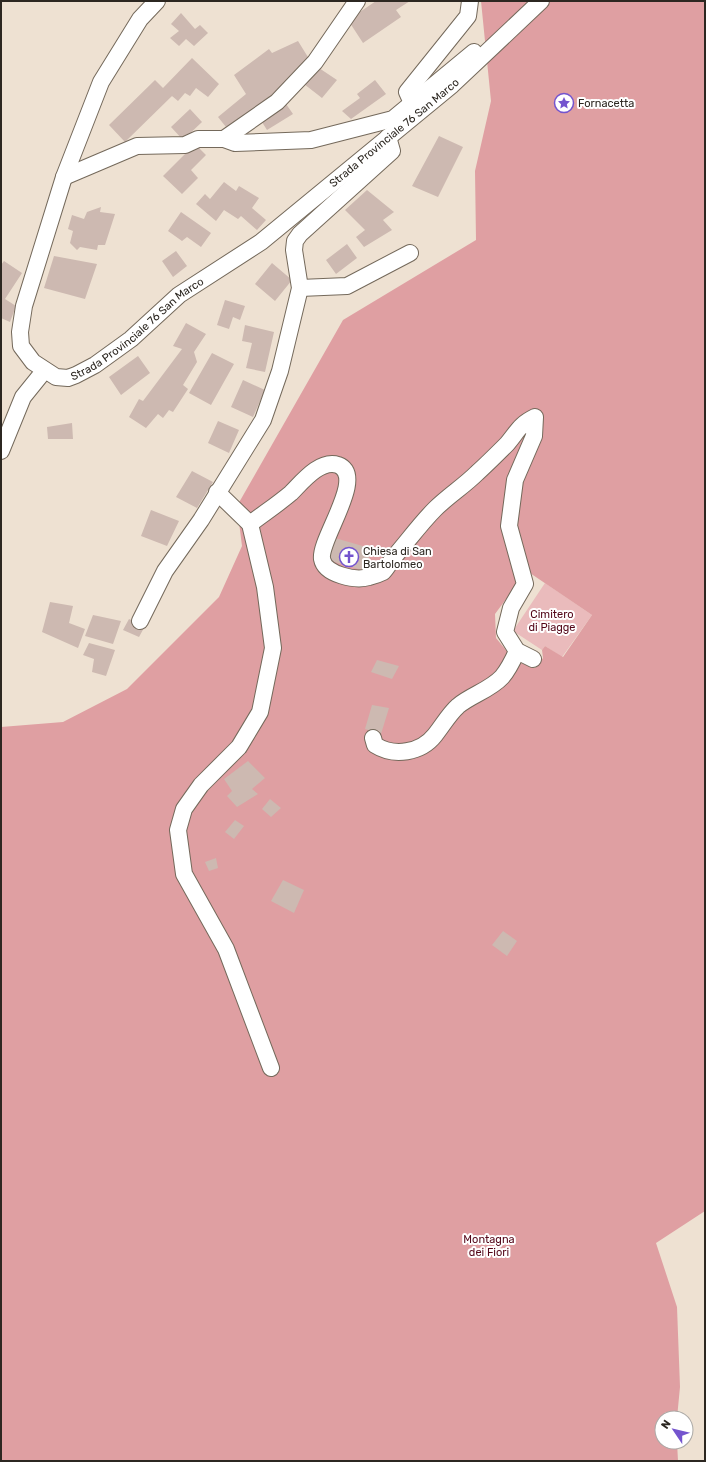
<svg xmlns="http://www.w3.org/2000/svg" width="706" height="1462" viewBox="0 0 706 1462" font-family="Rubik,sans-serif">
	<style>
		.green { fill: #eabbbc }
		.forest { fill: #df9fa2; fill-rule: evenodd }
		.building { fill: #cdb9b1 }
		.lines { fill: none; stroke-linecap: round; stroke-linejoin: round }
		.minor-casing { stroke: #74695b; stroke-width: 18 }
		.minor { stroke: #fff; stroke-width: 16 }
		.labels { text-anchor: middle; dominant-baseline: central; stroke-width: 4; stroke-linejoin: round; paint-order: stroke }
		.poi-label { font-size: 11px; fill: #2c2721; stroke: #fff; text-anchor: start }
		.street-label { font-size: 11px; fill: #2c2721; stroke: #fff }
		.park-label { font-size: 11px; fill: #530618; stroke: #fff }
	</style>
	<rect width="100%" height="100%" fill="#eee1d2"/>
	<path class="green" d="M545,583l47,32 -30,42 -17,-11 -3,4 -29,-19z"/>
	<path class="forest" d="M481,1h224v1210l-49,32 21,64 3,80 -3,31h-15v24h15l1,19h-677v-734l62,-5 64,-33 92,-92 23,-51 -5,-40 106,-186 133,-80 -1,-69 16,-70zM527,571l65,44 -29,42 -18,-11 -3,4 1,8 -8,10 -20,-7 -19,-23 -1,-24z"/>
	<path class="building" d="M376,1h34l-14,9 5,7 -38,26 -15,-23z
		M181,13l14,16 5,-4 8,8 -14,13 -8,-7 -7,7 -9,-8 9,-7 -8,-7z
		M298,41l13,21 -55,48 -30,17 -8,-10 28,-23 -12,-19 35,-26 3,4z
		M192,58l27,26 -11,13 -12,-9 -6,8 -5,-3 -7,8 -12,-10 6,5 -47,46 -16,-17 46,-45 8,8z
		M319,68l18,12 -15,18 -18,-14z
		M375,80l11,14 -35,25 -9,-8 18,-13 -3,-4z
		M284,101l9,13 -26,16 -7,-11z
		M190,109l12,13 -19,18 -12,-13z
		M439,136l24,11 -25,50 -26,-11z
		M195,144l11,11 -15,15 7,8 -16,16 -19,-18z
		M224,182l12,9 3,-5 20,12 -7,10 14,12 -9,10 -16,-14 -3,3 -14,-9 -8,11 -20,-17 9,-10 5,5z
		M367,190l27,22 -11,8 9,10 -28,17 -8,-10 9,-7 -20,-20z
		M101,207l-1,5 15,2 -10,31h-7l-1,5 -17,-3 -3,3 -7,-7 3,-12 -5,-2 4,-14 12,4 3,-7z
		M181,212l30,21 -10,14 -14,-10 -5,4 -14,-10z
		M347,244l10,14 -21,16 -10,-14z
		M176,251l11,15 -14,11 -11,-16z
		M54,256l43,8 -12,35 -41,-11z
		M4,261l18,12 -17,26 11,7 -6,16 -9,-4v-53z
		M272,263l20,17 -17,21 -20,-17z
		M225,300l20,6 -5,14 -7,-3 -4,12 -12,-4z
		M186,323l20,11 -12,18 3,10 -14,23 5,4 -15,23 -4,-2 -6,8 -5,-4 -12,14 -17,-11 10,-18 4,2 39,-52 -9,-3z
		M245,325l29,7 -9,40 -19,-4 6,-25 -10,-2z
		M212,353l22,11 -23,41 -22,-12z
		M138,356l12,17 -29,22 -12,-18z
		M243,380l22,10 -12,27 -22,-10z
		M218,421l21,9 -10,23 -21,-10z
		M72,423l1,16h-25l-1,-12z
		M192,471l21,11 -16,26 -21,-11z
		M151,510l28,11 -12,25 -26,-10z
		M335,538l31,9 -1,5 5,2 -5,17 -37,-11z
		M50,602l23,4 -4,17 16,6 -7,19 -36,-16z
		M93,615l28,6 -8,23 -28,-8z
		M129,619l16,7 -6,11 -16,-7z
		M89,643l26,7 -9,26 -14,-4 2,-13 -11,-4z
		M377,660l22,6 -7,13 -21,-7z
		M372,705l17,3 -8,26 -16,-5z
		M248,761l17,17 -13,11 6,5 -21,13 -10,-11 5,-5 -8,-12z
		M270,799l11,9 -10,9 -9,-8z
		M235,820l9,6 -10,13 -9,-7z
		M216,858l2,10 -9,3 -4,-9z
		M283,880l21,10 -10,23 -23,-12z
		M503,931l14,10 -10,15 -15,-11z"/>
	<g class="lines">
		<g class="minor-casing">
			<g id="minor">
				<path id="s1" d="M157,1l-17,18 -39,63 -37,95 -40,129 -4,26 1,14 12,16 23,15 12,1 8,-3 19,-10 36,-26 48,-44 82,-53 191,-157 89,-84"/>
				<path d="M412,103l-5,-11 61,-76 2,-15"/>
				<path d="M224,139l53,-37 38,-40 42,-61"/>
				<path d="M64,177l73,-31 48,-1 13,-6h26l11,4 76,-3 82,-21 81,-67"/>
				<path d="M300,288l47,-2 63,-33"/>
				<path d="M1,451l22,-54 21,-26"/>
				<path d="M217,492l33,32 15,63 8,61 -13,64 -21,35 -38,38 -17,24 -6,21 6,44 42,75 45,119"/>
				<path d="M250,524c13,-10 28,-20 41,-31 11,-11 29,-34 47,-28 29,11 -19,74 -16,94 3,16 34,22 47,18 4,-1 10,-3 14,-5 4,-4 7,-10 11,-15 14,-16 26,-33 41,-48 13,-13 29,-23 42,-36 10,-9 20,-19 30,-29 11,-13 12,-19 28,-27l-1,19 -19,44 -6,46 16,58 -14,24 -6,24 12,19 16,8"/>
				<path d="M140,621l25,-50 36,-51 62,-100 17,-49 20,-83 -6,-38 1,-9 5,-7 92,-83 -4,-14"/>
				<path d="M373,738l2,7c19,12 46,8 60,-10 8,-10 14,-21 23,-29 13,-11 32,-16 44,-29 6,-7 11,-17 15,-26"/>
			</g>
		</g>
		<use href="#minor" class="minor"/>
	</g>
	<defs>
		<g id="sight-ring" transform="scale(1)"><circle r="9.5" fill="#fff" stroke="#7454ce" stroke-width="1.5"/><path d="M0-6L1.8-2.2L6-1.7L2.9 1.2L3.7 5.4L0 3.3L-3.7 5.4L-2.9 1.2L-6-1.7L-1.8-2.2Z" fill="#7454ce"/></g>
		<g id="church-ring" transform="scale(1)"><circle r="9.5" fill="#fff" stroke="#7454ce" stroke-width="1.5"/><path d="M-1.2-6h2.4v3.5h3.3v2.4h-3.3V6h-2.4V-.1h-3.3v-2.4h3.3Z" fill="#7454ce"/></g>
	</defs>
	<g fill-rule="evenodd">
		<use href="#sight-ring" x="564" y="103"/>
		<use href="#church-ring" x="349" y="557"/>
	</g>
	<g class="labels">
		<g class="poi-label">
			<text x="578" y="103">Fornacetta</text>
			<text x="363" y="551">Chiesa di San<tspan x="363" dy="13">Bartolomeo</tspan></text>
		</g>
		<g class="street-label">
			<text stroke="none"><textPath href="#s1" startOffset="845">Strada Provinciale 76 San Marco</textPath></text>
			<text stroke="none"><textPath href="#s1" startOffset="521">Strada Provinciale 76 San Marco</textPath></text>
		</g>
		<g class="park-label">
			<text x="552" y="614">Cimitero<tspan x="552" dy="13">di Piagge</tspan></text>
			<text x="489" y="1239">Montagna<tspan x="489" dy="13">dei Fiori</tspan></text>
		</g>
	</g>
	<rect width="706" height="1462" fill="none" stroke="#2c2721" stroke-width="4"/>
	<g transform="translate(674 1430) rotate(305)"><circle r="19" fill="#ffffff" stroke="#aba9a6"/>
	<path d="M0-3L7 15L0 10L-7 15Z" fill="#7454ce"/>
	<text y="-6" font-size="11" font-weight="bold" text-anchor="middle" fill="#2c2721">N</text>
	</g>
</svg>
